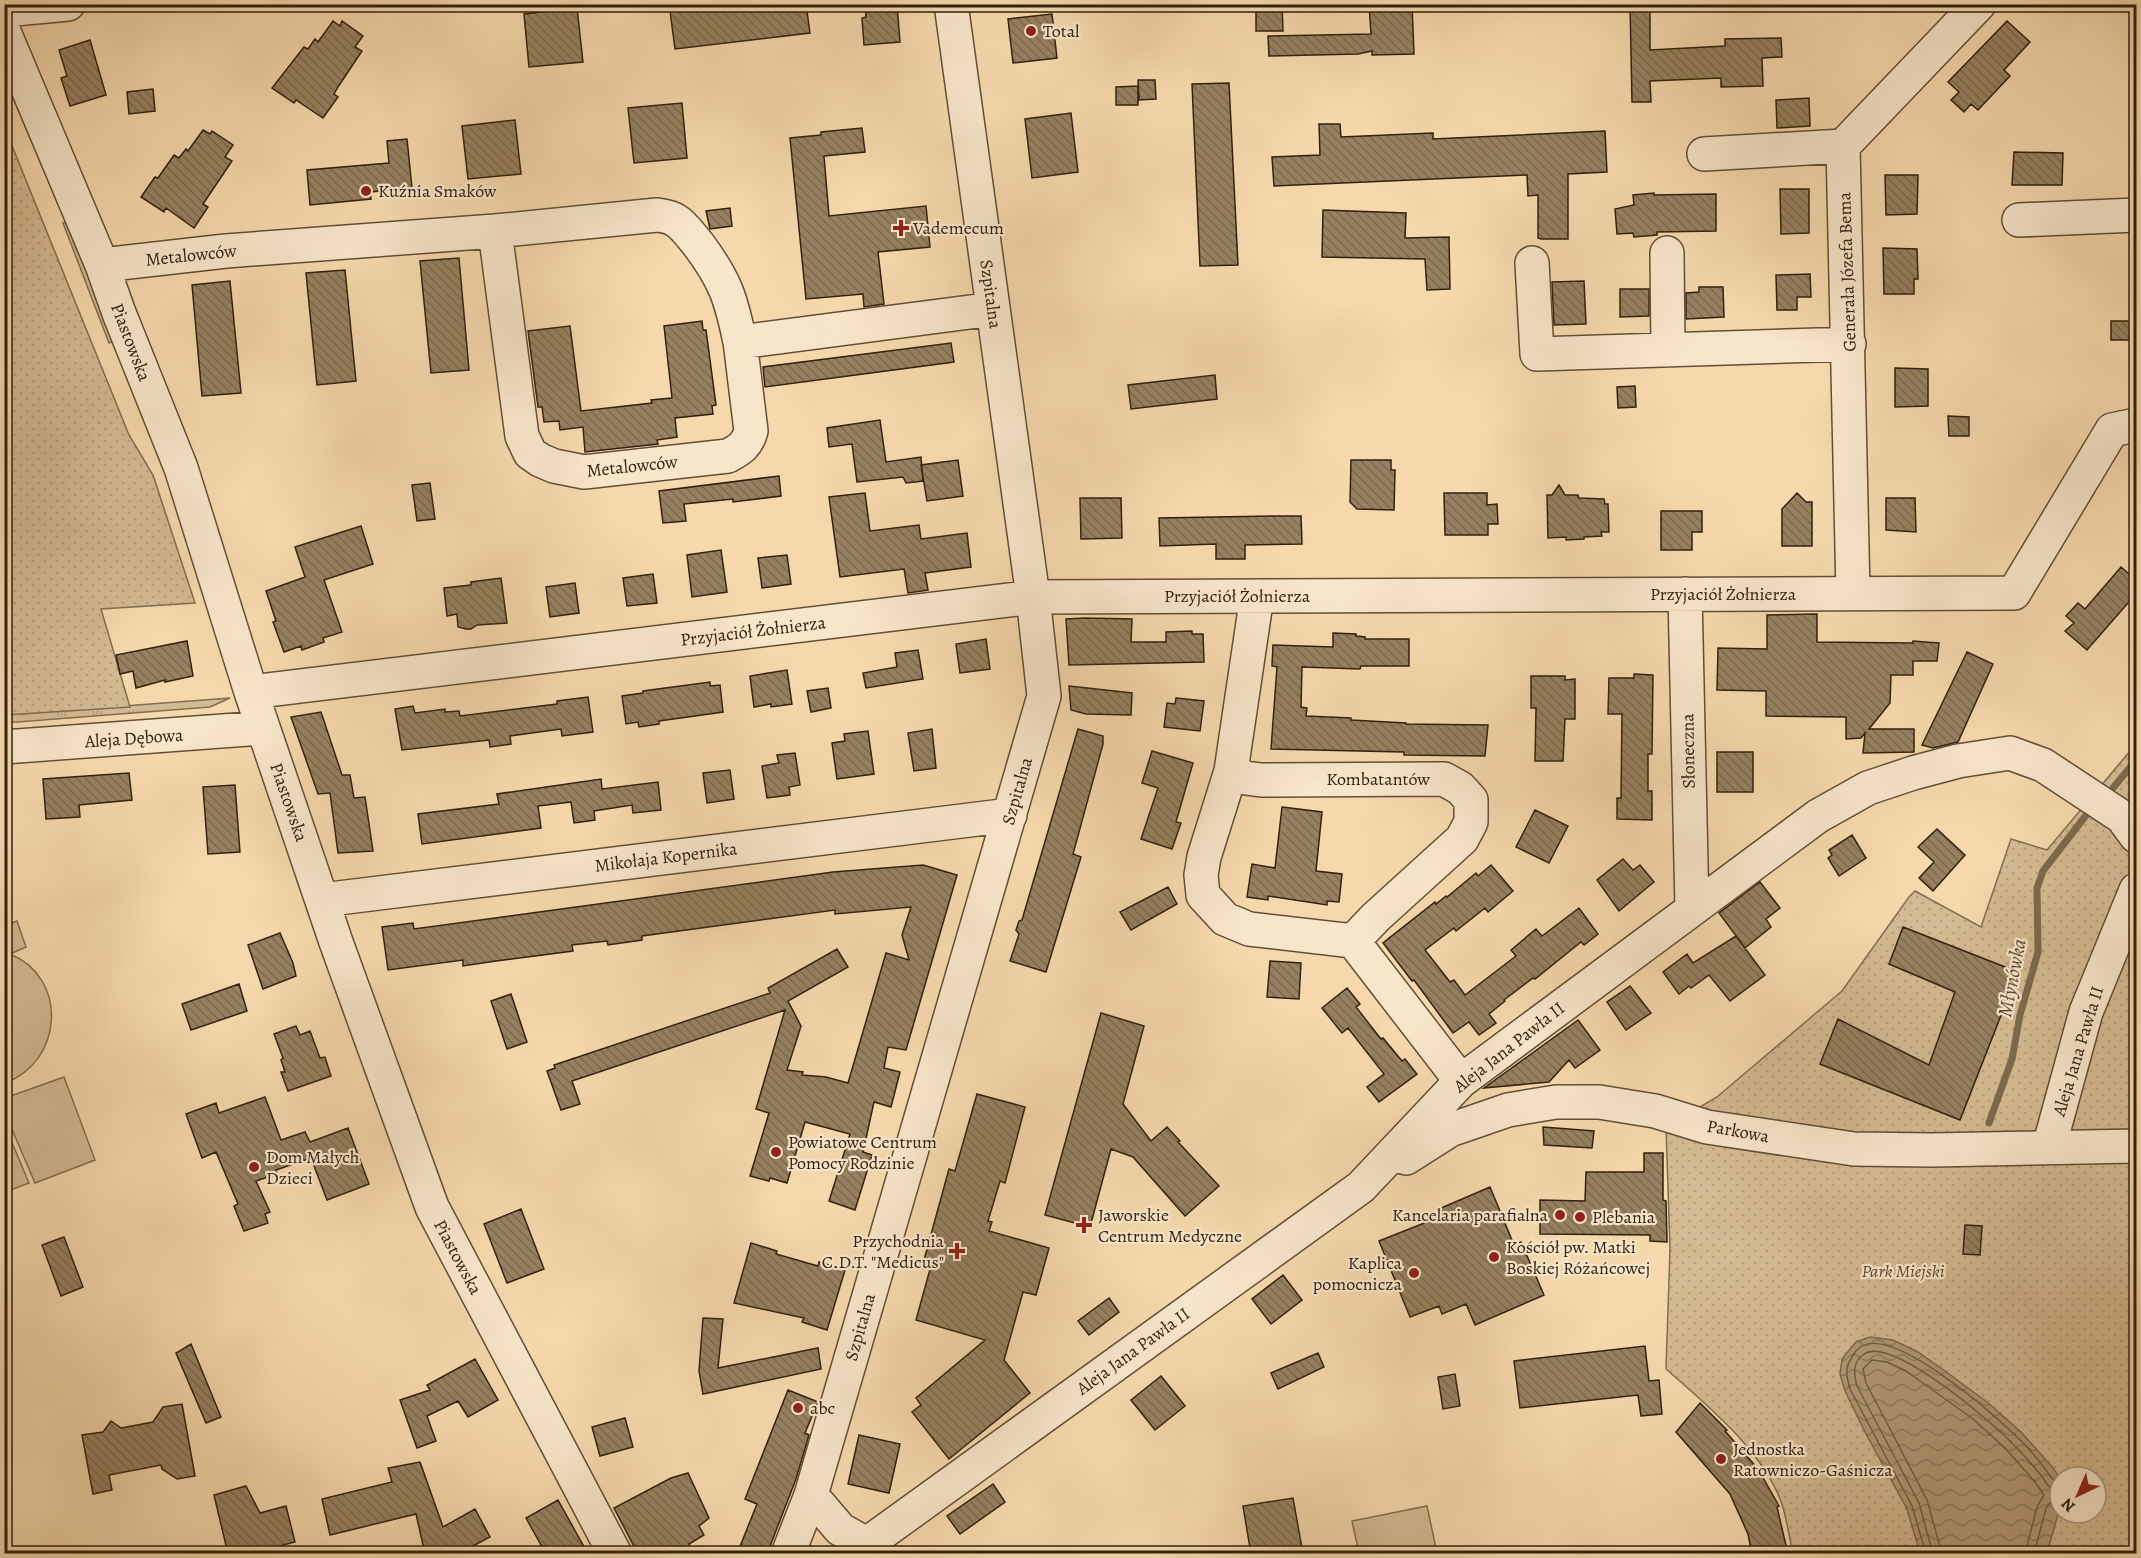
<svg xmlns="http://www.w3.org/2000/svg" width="2141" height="1558" viewBox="0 0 2141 1558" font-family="Alegreya,serif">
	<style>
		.grass { fill: url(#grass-tufts); stroke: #826e50; stroke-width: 1.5 }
		.park { fill: url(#park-dots); stroke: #826e50; stroke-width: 1.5; fill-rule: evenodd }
		.pitch { fill: #d4ba92; stroke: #826e50; stroke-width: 1.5 }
		.water { fill: url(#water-waves); stroke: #7e6a4d; stroke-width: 1.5 }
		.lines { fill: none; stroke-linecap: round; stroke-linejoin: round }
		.shore { stroke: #725e42; stroke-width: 1.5 }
		.stream { stroke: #7e6a4d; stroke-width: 7 }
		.building { fill: url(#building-back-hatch); stroke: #31210d; stroke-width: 1.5 }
		.minor-casing { stroke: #624f35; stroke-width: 36 }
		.minor { stroke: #f8e6ca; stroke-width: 33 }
		.poi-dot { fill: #8f2418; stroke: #f8e6ca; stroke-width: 2 }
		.labels { text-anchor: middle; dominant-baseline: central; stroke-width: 4.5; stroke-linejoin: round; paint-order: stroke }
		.poi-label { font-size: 18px; fill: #31210d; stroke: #f8e6ca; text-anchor: start }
		.street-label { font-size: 18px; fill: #31210d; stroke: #f8e6ca }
		.park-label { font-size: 18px; font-style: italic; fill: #5a472e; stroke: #f8e6ca }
		.water-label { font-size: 20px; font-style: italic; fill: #5e4b32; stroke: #f8e6ca }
	</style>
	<defs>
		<pattern id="grass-tufts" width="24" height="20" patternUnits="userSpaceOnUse" patternTransform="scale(1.5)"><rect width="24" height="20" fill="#d4ba92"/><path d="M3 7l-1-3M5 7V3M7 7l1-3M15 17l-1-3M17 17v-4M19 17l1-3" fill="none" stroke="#b6a07d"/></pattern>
		<pattern id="park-dots" width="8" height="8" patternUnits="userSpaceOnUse" patternTransform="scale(1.5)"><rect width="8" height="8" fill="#d4ba92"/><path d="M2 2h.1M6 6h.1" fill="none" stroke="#b6a07d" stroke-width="1.8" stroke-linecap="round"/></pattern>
		<pattern id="water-waves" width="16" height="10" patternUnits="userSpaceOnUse" patternTransform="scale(1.5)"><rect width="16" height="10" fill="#b29a77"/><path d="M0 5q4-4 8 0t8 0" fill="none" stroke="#917d60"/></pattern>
		<pattern id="building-back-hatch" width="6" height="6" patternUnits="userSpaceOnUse" patternTransform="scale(1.5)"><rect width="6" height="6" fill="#978160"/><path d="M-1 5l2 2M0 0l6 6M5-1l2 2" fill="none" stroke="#7c694e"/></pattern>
	</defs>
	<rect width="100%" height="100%" fill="#f5d9ad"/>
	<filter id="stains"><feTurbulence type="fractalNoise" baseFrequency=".00333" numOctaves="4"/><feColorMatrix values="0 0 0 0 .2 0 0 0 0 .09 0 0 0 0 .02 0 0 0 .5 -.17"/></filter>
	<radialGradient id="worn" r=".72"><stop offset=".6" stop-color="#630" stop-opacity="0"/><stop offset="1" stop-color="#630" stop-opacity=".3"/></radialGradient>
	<path class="grass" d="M73,219l46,120 -10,4 -46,-120z
		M230,698l-20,9 -205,16v-8z"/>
	<path class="park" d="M4,126l125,309 24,40 42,128 -94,6 29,98 -125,8z
		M2136,744v809h-343c-4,-16 -6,-33 -11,-49 -19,-53 -75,-99 -116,-135l4,-120 -4,-122 51,-30 125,-106 67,-94 6,-6 66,36 30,-88 36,11zM2060,1477h36v36h-36z"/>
	<path class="pitch" d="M17,921l9,26 -16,7c59,24 53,108 -5,129v-157z
		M64,1077l31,83 -60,23 -30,-70v-15z
		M5,1126l24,57 -24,9h-1z
		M1427,1506l10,47h-78l-7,-32z"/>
	<path class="water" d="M1870,1337l23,3 25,12 27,19 42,31 34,30 32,36 7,10v29l-13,46h-127l-13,-44 -42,-77 -20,-41 -5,-17 2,-15 14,-17z"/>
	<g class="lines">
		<path class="shore" d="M1926,1554l-14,-48 -62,-117c-5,-18 -5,-23 6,-38 28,-35 137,63 160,85 14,13 27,29 38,45l6,2
			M1933,1554l-14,-51 -62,-117c-3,-12 -5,-24 7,-32 27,-19 129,69 148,89 10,10 19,20 28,31 4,4 6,11 11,14 4,2 5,2 9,3
			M1942,1554l-15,-54 -61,-117 -3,-14 9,-9 15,2 19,9 67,48 32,29 30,34 9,13 -7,12 -12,47
			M2034,1554l12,-46 5,-6 9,-3"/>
		<path class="stream" d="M2113,788l23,-28
			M1989,1123l23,-64 8,-44 18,-63 -1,-64 6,-17 44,-57"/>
	</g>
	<path class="building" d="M693,4h113l4,29 -135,16 -5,-38 10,-1 -1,-4z
		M865,4h32l3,38 -36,3 -2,-27 4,-1z
		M1256,4h26l1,27h-27z
		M1369,4h43l2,50 -42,1v-4l-14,3 -89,2 -1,-20 103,-2z
		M1630,4h20v46l75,-4v-7l56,-1 1,19 -20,1 1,28 -42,1v-9l-71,3 1,21h-19z
		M577,8l6,54 -54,5 -5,-53z
		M1052,14l5,44 -44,5 -5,-44z
		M333,21l7,5 2,-5 21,15 -8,11 7,4 -24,36 -4,7 4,3 -15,21 -27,-18 -2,3 -22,-15 32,-41 4,2 7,-10 3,3z
		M2007,21l23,21 -26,28 6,6 -32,34 -7,-6 -7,8 -13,-12 8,-8 -11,-10z
		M90,40l16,55 -36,11 -9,-28 6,-2 -8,-26z
		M1138,80h17l1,19 -17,1z
		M1229,83l9,182 -38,1 -8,-182z
		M1138,86v19h-22v-18z
		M153,89l2,22 -26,3 -2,-22z
		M1809,98l1,28 -33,2 -1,-28z
		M682,103l5,55 -53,5 -6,-55z
		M1071,113l7,59 -46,6 -7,-59z
		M515,120l6,54 -53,5 -6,-53z
		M1319,124h21l1,13 92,-4v6l172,-8 2,41 -39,2v65h-27l-3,-1v-43l-10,1 -1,-21 -253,11 -2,-29 48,-2z
		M862,128l3,24 -41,4 5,60 97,-10 4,41 -52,5 6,52 -20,3 -1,-13 -57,5 -16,-161 31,-3v-3z
		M203,130l7,4 2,-3 21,14 -8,12 7,4 -29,43 5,3 -14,21 -28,-20 -2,4 -23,-15 14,-20 3,1 16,-23 5,3 7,-9 2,2z
		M407,139l5,49 -42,4 1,7 -61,6 -3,-35 82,-7 -2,-22z
		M2014,152l49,1 -1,32h-50z
		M1885,175h33l-1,39 -31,1z
		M1780,189h29v44l-28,1z
		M1654,193v2l62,-1v37l-59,1v3l-23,2 -1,-4 -16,1 -2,-25 19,-4 -1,-10z
		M730,208l2,18 -22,3 -4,-18z
		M1323,210l83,3 -1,25 44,-1 1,52 -23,1 -2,-31 -103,-2z
		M1883,248l34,1 1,30h-4v15h-30z
		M459,258l10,112 -38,3 -11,-112z
		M345,270l11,111 -39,4 -11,-112z
		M1810,274l1,23h-14v13h-20l-1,-35z
		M230,281l11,112 -39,3 -10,-111z
		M1584,281l2,43 -32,1 -2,-43z
		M1699,287h24l1,30 -38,2v-26l13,-1z
		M1620,289h29v27l-29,1z
		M702,321l1,9h3l10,75 -4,1 1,8 -38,4 2,19 -20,3 1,4 -73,8 -2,-25 -23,3 -1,-9 -15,1 -2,-15h-4l-10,-76 42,-5 11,85 71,-8 -1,-3 21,-2 -8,-72z
		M2111,321h24v19h-24z
		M951,343l3,19 -189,25 -2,-20z
		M1895,368l33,1v37l-33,1z
		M1215,375l2,24 -86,10 -3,-24z
		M1635,386l1,21 -18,1 -1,-21z
		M1948,416l21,1v19h-20z
		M880,420l6,42 35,-5 2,24 -17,2 -3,-6 -46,5 -5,-38 -23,3 -2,-19z
		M958,460l5,36 -36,5 -6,-36z
		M1351,460h40v10h4l-1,40 -37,-1 -7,-7z
		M779,476l2,20 -48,6v-3l-49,5 2,17 -23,2 -4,-32z
		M430,483l5,36 -18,2 -5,-36z
		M1559,485l6,10h13l1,3 25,1 1,5h3l1,28h-8l1,4 -18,1v2l-18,1v-3l-18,1 -1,-43h5z
		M865,493l5,38 49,-6 2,14 46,-6 4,34 -46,6 3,17 -20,3 -4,-24 -64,8 -11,-80z
		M1444,493h43v12l10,-1 1,20h-10v11h-43z
		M1797,493l9,9h6v44h-30v-37z
		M1080,498h41l1,40 -41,1z
		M1886,498h29l1,34 -30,-2z
		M1661,511h41v21h-10v18h-31z
		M1272,516h29l1,28 -57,1v14h-29v-15l-56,2 -1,-28z
		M361,526l12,38 -49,16 18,52 -19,6 1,4 -22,8 -1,-4 -17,6 -11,-30 3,-1 -10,-30 39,-14 -10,-30z
		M721,550l6,42 -35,5 -5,-42z
		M787,555l4,29 -29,4 -4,-30z
		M2121,567l14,12v16l-48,55 -22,-19 9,-8 -8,-7 12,-13 7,6z
		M653,574l4,29 -30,3 -4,-28z
		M501,578l6,45 -30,2 -6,4h-5l-8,-2 -1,-13 -10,2 -3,-28 27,-3v-3z
		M575,583l4,30 -29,4 -4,-30z
		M1817,614v28l96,1v-2l26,2 -2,18h-24v14h-22l-1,28 -21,26h45v23l-51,1 2,-20 -4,5 -15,1v-22l-80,-1v-25l-49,-1 1,-42 49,1v-34z
		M1085,618l47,1 -1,23h35v-10l26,-1v3h11l1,28 -135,3 -3,-46z
		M1333,633l23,1v2l9,1v2h44v27h-48l-1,3 -58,-2 -1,40 6,1 -1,8 45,2v2l55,3v1l82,1 -3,31 -81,-1v-3l-133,-3 6,-82 -5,-1 1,-21 60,2z
		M986,639l4,30 -30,4 -4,-29z
		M187,641l6,35 -28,6v-2l-29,8 -3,-17 -13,3 -4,-19z
		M918,650l5,29 -57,9 -3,-15 34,-6 -2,-14z
		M1967,652l26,12 -35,78 -25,6 -11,-3z
		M787,670l5,34 -21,3v-3l-17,3 -4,-31z
		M1634,674l19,1 -1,79h-4v37h4v29l-35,-1v-21h4l1,-84h-14l1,-36h25z
		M1531,676h34v4l10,-1v40h-10l-2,42h-28l1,-53h-5z
		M710,682v4l10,-1 3,27 -64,9v3l-20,3 -1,-5 -12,2 -4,-28 21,-3v-2z
		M1069,686l63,7 -1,22 -45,-1 -15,-4z
		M828,688l3,20 -20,4 -4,-21z
		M588,697l5,35 -31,4 -1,-7 -51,7 1,8 -21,3 -1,-7 -87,10 -7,-41 18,-3 2,7 30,-4v3l14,-1 1,5 97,-12v-3z
		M1176,698l28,3 -4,30 -36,-4 3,-24 8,1z
		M321,712l21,63h8l4,23 11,-1 8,54 -35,2 -8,-60 -12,1 -27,-77z
		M932,729l4,39 -22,3 -6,-38z
		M1078,729l25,7v8l-30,110 8,3 -35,115 -36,-11 9,-27 -3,-4 3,-9 3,-1z
		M868,731l6,43 -37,5 -5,-36 13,-2 -1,-7z
		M1152,751l41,12 -17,59 5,1 -9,26 -31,-10 17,-51 -16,-5z
		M1717,752h36v40h-36z
		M795,753l5,32 -11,2 1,8 -23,3 -5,-32 17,-3 -2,-8z
		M730,770l4,29 -27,4 -4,-30z
		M129,773l3,27 -53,5 1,12 -34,2 -3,-40z
		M601,779l1,10 56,-7 3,28 -28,3 -1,-8 -38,6 1,9 -21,3 -3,-21 -33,4 3,22 -119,16 -4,-30 81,-10 -2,-10z
		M235,785l5,67 -32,2 -5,-67z
		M1282,807l40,5 -6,59 26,3 -3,28 -12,-1v4l-59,-9v4l-21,-3 5,-33 23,4z
		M1535,810l33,16 -19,37 -33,-16z
		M1937,829l28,26 -32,36 -14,-13 15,-16 -16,-15z
		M1852,835l14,23 -27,18 -11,-18 4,-3 -3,-5z
		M1623,859l10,11 7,-5 14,17 -35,29 -22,-31z
		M923,865l34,10 -51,175 -18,-3 -4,21 16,4 -9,35 -17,-5 -11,50 9,3 -17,55 -26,-9 21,-67 -45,-12 -18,61 -17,-5 -1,3 -19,-5 19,-63 -13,-4 29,-99 -213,71 8,23 -19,6 -14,-39 8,-3 -1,-3 216,-72 -2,-5 69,-39 11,18 -60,34 13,25 -14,44 16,2 -1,3 24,2 22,6 38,-130 23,7 -7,-25 9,-28 -76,7v-4l-193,26v4l-34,5 -1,-4 -35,4 1,6 -77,10 -33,5v-6l-75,10 -6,-43 31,-4 1,6 419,-57z
		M1491,865l22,26 -25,21 -3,-4 -29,23 -2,-3 -29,22 25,32 4,-2 11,15 51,-39 -5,-6 25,-21 6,7 37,-28 19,26 -14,11 -3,-3 -46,37 -2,-1 -29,22 1,1 -16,13 7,9 -17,12 -10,-13 -16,11 -39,-53 -2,1 -29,-38 52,-41 1,2 10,-8 1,1 29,-24 2,3z
		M1760,882l20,26 -14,11 5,8 -26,21 -26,-35z
		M1168,887l9,17 -46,26 -11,-18z
		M1903,927l115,45 -58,148 -140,-56 18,-45 91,46 26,-73 -66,-28z
		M280,933l13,30 3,13 -33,13 -15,-44z
		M1736,936l29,39 -35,26 -21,-26 -18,13 -2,-2 -10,8 -16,-22 24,-18 6,9z
		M1270,961l31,2 -2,36 -32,-2z
		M239,984l8,27 -56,19 -9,-26z
		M1630,986l21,27 -25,17 -19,-28z
		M1347,988l13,16 -4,3 25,32 2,-1 19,23 3,-2 12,15 -38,28 -12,-15 17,-13 -36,-46 -6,5 -20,-25z
		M511,994l16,48 -20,7 -16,-48z
		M1101,1013l43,13 -21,78 28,37 16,-14 13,14 -2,1 41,44 -34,30 -52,-59 -22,-8 -21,78 -45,-12z
		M1578,1020l22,30 -25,18 -6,-8 -20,22 -65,6z
		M296,1026l4,9 10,-4 10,27 5,-1 6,19 -43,15 -7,-19h4l-4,-12 2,-2 -9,-24z
		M977,1094l48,13 -20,76 -5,-2 -12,40 4,1 -3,9 60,17 -13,47 -13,-3 -19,68 26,33 -81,66 -37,-47 9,-7 -5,-7 69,-58 -69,-20 16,-58 -8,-2 25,-91 6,2z
		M265,1097l16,43 24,-8 5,10 38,-14 21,56 -42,16 -16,-42 -35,12 1,4 -21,7 14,31 -5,2 3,9 -24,8 -10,-25 4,-2 -22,-52 -14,6 -16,-44 30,-11 3,10z
		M1543,1127l51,4 -2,17 -48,-3z
		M1644,1153h19v47l3,1 1,41 -17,-1v-6l-110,-1v-34l45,1 1,-29h58z
		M1490,1187l24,58 7,-3 23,53 -69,30 -9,-21 -24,10 -3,-8 -29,11 -31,-76 63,-25 -3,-7z
		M521,1209l23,60 -37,14 -23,-59z
		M1965,1225l17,1 -2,29 -17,-1z
		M64,1237l19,50 -22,9 -19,-51z
		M751,1243l26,8 -1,3 42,12 1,-4 26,8 -18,60 -25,-8 2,-4 -70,-15z
		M1283,1275l19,25 -31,24 -19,-25z
		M1109,1298l10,14 -30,23 -11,-14z
		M703,1318l20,1 -5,49 100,-20 3,21 -118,25 -4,-23z
		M191,1344l30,73 -15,6 -30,-70z
		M1645,1346l4,35 10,-1 3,34 -21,2 -3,-21 -118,13 -6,-47z
		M1318,1353l6,14 -46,22 -7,-16z
		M475,1359l23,41 -30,17 -10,-16 -31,15 9,25 -19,7 -17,-48 30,-10 -3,-5z
		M1455,1374l5,32 -17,3 -5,-32z
		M1161,1376l24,30 -30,24 -24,-30z
		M788,1390l30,12 -13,31 4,2 -13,44 -29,75h-30l20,-50 -12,-5z
		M1700,1403l27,27 -2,1 33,38 21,37 -2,1 11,47h-36l-4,-20 -18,-40 -54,-62z
		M182,1404l13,72 -18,3 -15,-10 -1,-4 -52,10 3,15 -19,4 -11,-59 21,-3 8,-11 10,7 32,-6 10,-15z
		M625,1418l8,29 -33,9 -8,-29z
		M859,1435l41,9 -11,49 -41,-9z
		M420,1462l23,65 32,-18 15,28 -32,17h-33l-9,-40 -86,21 -8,-36 70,-17 -4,-14z
		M688,1473l21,45 -10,8 5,9 -15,9 6,10h-57l-24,-46 57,-30z
		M993,1484l12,18 -45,32 -13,-18z
		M246,1486l14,27 26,-7 9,36 -47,12h-20l-14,-59z
		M1293,1498l10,56h-52l-8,-48z
		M558,1500l30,54h-42l-20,-36z"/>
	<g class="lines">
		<g class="minor-casing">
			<path id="minor" d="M4,10l64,-6
				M4,32l98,233 17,48 62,155 70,224 85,250 96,265 183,347
				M1704,154l139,-8
				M2019,220l117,-5
				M495,231l27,205 8,17 10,7 14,6 30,6 144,-16c13,-7 19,-11 23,-25l-11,-90
				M1667,253l1,97
				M1532,263l5,91 312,-10
				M102,265l124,-14 269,-20 162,-16c6,1 14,2 18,5 9,5 16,16 23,24 27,36 33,54 42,98l253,-33
				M1853,593l-10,-447 136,-142
				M1685,594l7,315
				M1257,596l-26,175 -27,86 -3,18 2,20 22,24 24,10 104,12 108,140
				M251,692l782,-95 981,-4 98,-163 24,-5
				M4,747l259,-19
				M1231,771l15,7 15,2 183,-1 16,9 11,12v22l-9,17 -86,78 -23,24
				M322,900l688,-85
				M2049,1147l37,-135 50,-122
				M1406,1158l44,-28 58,-20 48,-8h43l56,9 52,16 147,22 78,1 204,-4
				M811,1495l29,34 26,15
				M788,1554l23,-59 233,-799 -11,-99 -82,-593
				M853,1554l508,-367 100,-106 357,-265 50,-28 45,-15 45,-12 52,-8 33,12 79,52 14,19"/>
		</g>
		<use href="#minor" class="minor"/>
	</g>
	<g class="poi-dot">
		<circle cx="1031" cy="31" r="6"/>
		<circle cx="366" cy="191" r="6"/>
		<path d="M898 219h6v6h6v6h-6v6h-6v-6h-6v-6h6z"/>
		<circle cx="776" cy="1152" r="6"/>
		<circle cx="254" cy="1167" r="6"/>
		<circle cx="1560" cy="1215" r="6"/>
		<circle cx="1580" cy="1217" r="6"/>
		<path d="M1081 1216h6v6h6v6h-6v6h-6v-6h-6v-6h6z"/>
		<path d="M954 1242h6v6h6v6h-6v6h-6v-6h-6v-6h6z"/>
		<circle cx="1494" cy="1257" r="6"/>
		<circle cx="1414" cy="1273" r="6"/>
		<circle cx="798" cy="1408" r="6"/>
		<circle cx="1721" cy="1459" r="6"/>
	</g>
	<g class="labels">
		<g class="poi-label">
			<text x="1043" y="31">Total</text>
			<text x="378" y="191">Kuźnia Smaków</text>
			<text x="913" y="228">Vademecum</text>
			<text x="788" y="1142">Powiatowe Centrum<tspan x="788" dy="21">Pomocy Rodzinie</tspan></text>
			<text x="266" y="1157">Dom Małych<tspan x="266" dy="21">Dzieci</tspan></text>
			<text x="1098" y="1215">Jaworskie<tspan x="1098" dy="21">Centrum Medyczne</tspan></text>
			<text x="1548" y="1215" text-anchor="end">Kancelaria parafialna</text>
			<text x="1592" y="1217">Plebania</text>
			<text x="944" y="1241" text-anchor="end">Przychodnia<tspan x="944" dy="21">C.D.T. "Medicus"</tspan></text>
			<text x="1506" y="1247">Kościół pw. Matki<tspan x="1506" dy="21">Boskiej Różańcowej</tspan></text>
			<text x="1402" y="1263" text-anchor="end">Kaplica<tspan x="1402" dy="21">pomocnicza</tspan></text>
			<text x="810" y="1408">abc</text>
			<text x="1733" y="1449">Jednostka<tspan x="1733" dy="21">Ratowniczo-Gaśnicza</tspan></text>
		</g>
		<g class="street-label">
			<text transform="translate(191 255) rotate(-6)">Metalowców</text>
			<text transform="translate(1847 272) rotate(-92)">Generała Józefa Bema</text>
			<text transform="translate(991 294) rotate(82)">Szpitalna</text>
			<text transform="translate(131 342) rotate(69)">Piastowska</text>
			<text transform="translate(632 466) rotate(-6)">Metalowców</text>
			<text x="1723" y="594">Przyjaciół Żołnierza</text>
			<text x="1237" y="596">Przyjaciół Żołnierza</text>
			<text transform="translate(753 631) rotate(-7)">Przyjaciół Żołnierza</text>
			<text transform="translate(134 738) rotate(-4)">Aleja Dębowa</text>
			<text transform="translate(1688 751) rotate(-91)">Słoneczna</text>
			<text x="1378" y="779">Kombatantów</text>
			<text transform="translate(1017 791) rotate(-74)">Szpitalna</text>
			<text transform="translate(289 802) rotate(71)">Piastowska</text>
			<text transform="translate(666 857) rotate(-7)">Mikołaja Kopernika</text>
			<text transform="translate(1509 1047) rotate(-38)">Aleja Jana Pawła II</text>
			<text transform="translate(2078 1051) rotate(-73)">Aleja Jana Pawła II</text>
			<text transform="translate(1738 1131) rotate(10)">Parkowa</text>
			<text transform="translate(458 1257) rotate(62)">Piastowska</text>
			<text transform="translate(860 1327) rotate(-74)">Szpitalna</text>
			<text transform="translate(1133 1351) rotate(-36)">Aleja Jana Pawła II</text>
		</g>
		<g class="park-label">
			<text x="1903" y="1271">Park Miejski</text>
		</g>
		<g class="water-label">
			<text transform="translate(2012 978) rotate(-79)">Młynówka</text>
		</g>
	</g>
	<rect width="2141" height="1558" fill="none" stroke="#f5d9ad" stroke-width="24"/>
	<rect x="6" y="6" width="2129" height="1546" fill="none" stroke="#31210d" stroke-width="3"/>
	<rect x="12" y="12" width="2117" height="1534" fill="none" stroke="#31210d" stroke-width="1.5"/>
	<g transform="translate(2078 1495) rotate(224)"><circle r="28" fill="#f8e6ca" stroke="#a8977e" stroke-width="1.5"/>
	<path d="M0-4.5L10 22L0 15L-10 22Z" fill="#8f2418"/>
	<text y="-9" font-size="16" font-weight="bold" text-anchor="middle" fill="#31210d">N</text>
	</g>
	<rect width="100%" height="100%" filter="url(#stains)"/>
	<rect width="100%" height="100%" fill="url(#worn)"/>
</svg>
